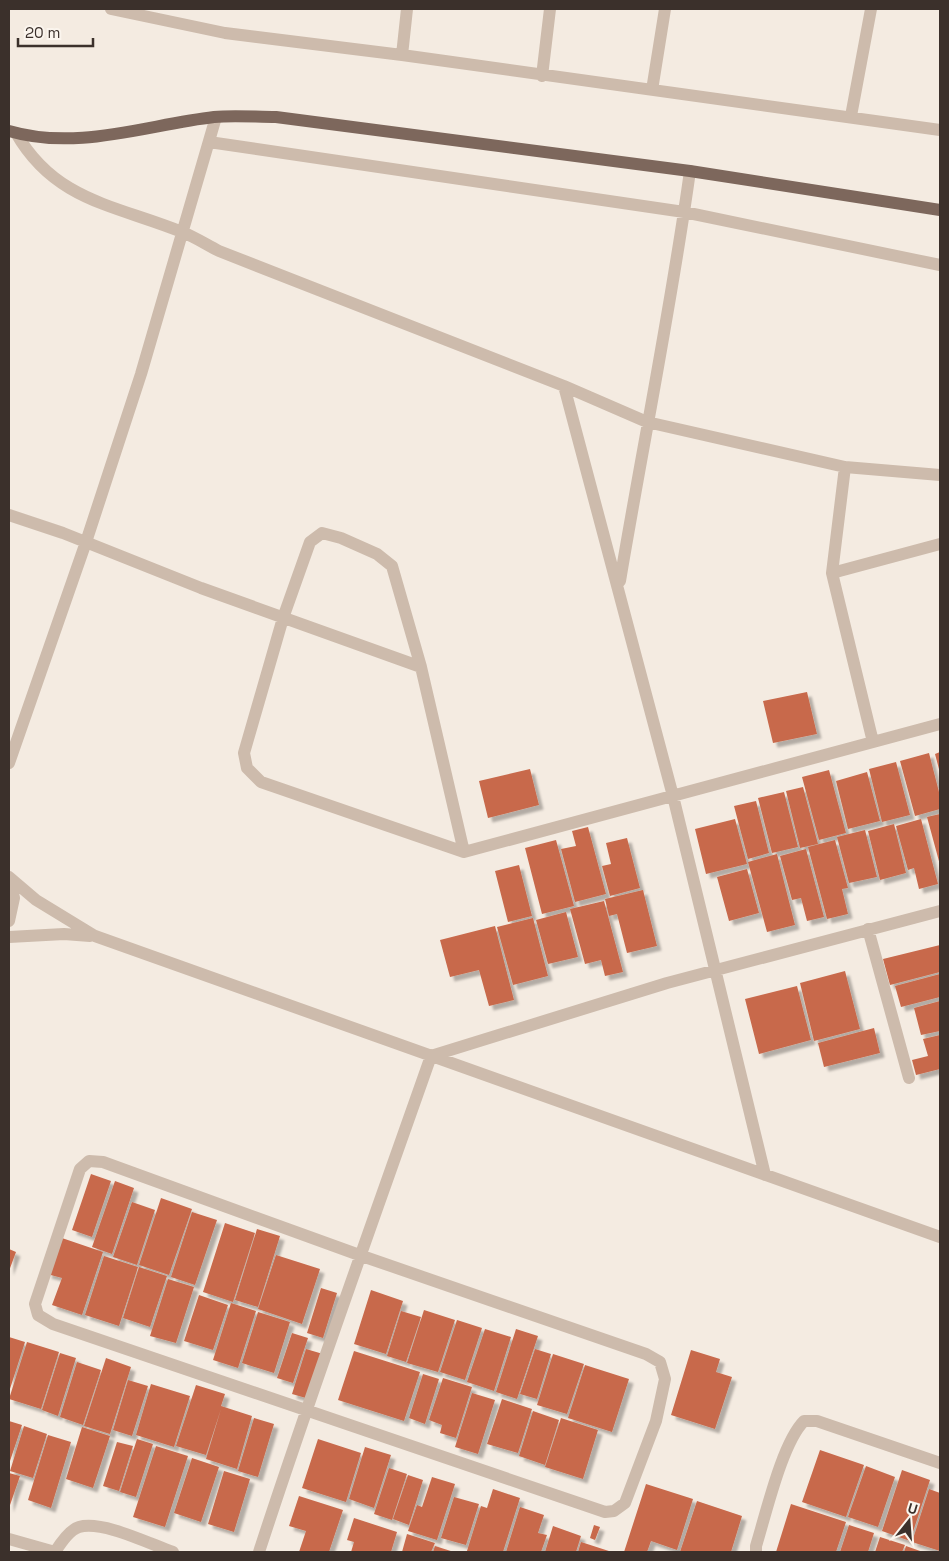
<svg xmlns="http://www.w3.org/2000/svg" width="949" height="1561" viewBox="0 0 949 1561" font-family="'Space Grotesk',sans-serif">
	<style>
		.building { fill: #c8694b; filter: url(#shadow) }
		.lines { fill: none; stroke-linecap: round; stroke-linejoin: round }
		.minor { stroke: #cdbbac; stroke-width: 12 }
		.major { stroke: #7d675c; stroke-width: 12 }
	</style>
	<defs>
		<filter id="shadow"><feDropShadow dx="4.5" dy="4.5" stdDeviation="1" flood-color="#0004"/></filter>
	</defs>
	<rect width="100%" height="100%" fill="#f4ebe1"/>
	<path class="building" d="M807,692l10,42 -44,9 -10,-42z
		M940,752v21l-5,-19z
		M929,753l11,43v13l-25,7 -15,-55z
		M896,762l14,53 -28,7 -13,-53z
		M530,769l9,36 -51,13 -9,-37z
		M829,770l17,63 -27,7 -17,-63z
		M867,772l13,49 -32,8 -12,-48z
		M803,787l15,57 -18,4 -14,-57z
		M784,792l14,55 -26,6 -14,-55z
		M756,801l13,52 -21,6 -14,-53z
		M940,814v51l-13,-48z
		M735,819l12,45 -41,10 -11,-45z
		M921,819l17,65 -19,5 -5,-21 -6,2 -12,-44z
		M894,824l12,49 -26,7 -12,-49z
		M588,827l18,67 -31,8 -14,-53 15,-3 -4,-15z
		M865,830l12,47 -28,6 -12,-46z
		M627,838l13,50 -30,8 -8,-30 9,-2 -5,-21z
		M556,840l18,66 -32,8 -17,-66z
		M835,840l13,48 -6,1 6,25 -21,5 -19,-72z
		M806,849l18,68 -17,4 -6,-23 -9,2 -12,-44z
		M777,854l18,71 -28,7 -19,-70z
		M519,865l13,51 -24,6 -13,-51z
		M747,869l12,44 -30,8 -12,-44z
		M643,890l14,56 -30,7 -10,-39 -8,2 -4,-17z
		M604,901l19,71 -18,4 -4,-16 -16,4 -15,-55z
		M566,912l12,45 -30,7 -12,-44z
		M533,918l15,58 -35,9 -16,-58z
		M495,926l19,74 -25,6 -10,-36 -29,7 -10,-37z
		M940,945v27l-50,13 -7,-26z
		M845,971l15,58 -46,12 -14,-58z
		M940,974v23l-39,10 -6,-21z
		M797,986l14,54 -52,14 -14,-55z
		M940,1001v30l-19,4 -7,-27z
		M874,1028l6,25 -56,14 -6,-24z
		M940,1035v34l-24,6 -4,-15 16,-4 -5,-17z
		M91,1174l20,7 -19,56 -20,-7z
		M115,1181l19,7 -22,66 -20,-7z
		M161,1198l31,11 -23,66 -30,-10z
		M132,1202l23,8 -18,55 -24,-8z
		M192,1212l25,8 -22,65 -24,-8z
		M225,1223l30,10 -22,69 -30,-10z
		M257,1229l23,7 -22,71 -23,-7z
		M59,1237l44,15 -21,63 -30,-10 10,-27 -15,-4z
		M9,1249l7,3 -7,19z
		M276,1255l44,14 -18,55 -44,-15z
		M104,1256l34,11 -19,59 -34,-11z
		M139,1267l28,9 -17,51 -27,-9z
		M168,1279l26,8 -18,56 -26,-7z
		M321,1288l16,5 -14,45 -16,-5z
		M371,1290l32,11 -17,53 -32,-10z
		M199,1295l29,10 -15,45 -29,-9z
		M231,1303l25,8 -18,57 -25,-8z
		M424,1310l31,10 -17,52 -31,-9z
		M401,1311l20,6 -15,45 -19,-6z
		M258,1312l32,10 -16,51 -32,-10z
		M457,1320l25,8 -17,52 -25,-8z
		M485,1329l26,8 -17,54 -27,-9z
		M516,1329l22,7 -21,63 -21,-7z
		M292,1333l16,5 -15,45 -16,-5z
		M9,1337l16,5 -16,50z
		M27,1342l32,10 -18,57 -32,-10z
		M306,1349l17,5 -17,44 -14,-4z
		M535,1349l16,5 -14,45 -17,-5z
		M691,1350l29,9 -4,13 16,5 -17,52 -44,-14z
		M354,1351l66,21 -16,49 -66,-21z
		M60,1353l16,5 -18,58 -16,-6z
		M553,1354l31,10 -17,50 -30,-9z
		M106,1358l25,9 -21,67 -26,-8z
		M77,1362l24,8 -18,55 -23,-8z
		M585,1365l44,14 -17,53 -44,-14z
		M423,1374l16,5 -14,45 -16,-6z
		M443,1378l29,9 -16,51 -16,-5 2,-8 -13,-5z
		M128,1380l20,6 -16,50 -19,-6z
		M151,1384l39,12 -16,51 -38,-12z
		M196,1385l29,9 -4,12 31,10 -15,53 -31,-10 15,-50 -15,46 -30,-9z
		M472,1393l23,7 -17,54 -23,-7z
		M502,1399l30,10 -14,44 -31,-9z
		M533,1411l26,9 -14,45 -26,-9z
		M254,1418l20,6 -16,53 -20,-6z
		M561,1418l37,12 -15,49 -38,-12z
		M9,1421l13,4 -12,36 -1,-1z
		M24,1426l23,8 -14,44 -23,-7z
		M82,1427l28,9 -17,52 -27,-9z
		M48,1435l23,7 -20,66 -23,-8z
		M137,1439l16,5 -17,53 -16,-5z
		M318,1439l43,14 -15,49 -44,-14z
		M117,1442l16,4 -14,45 -16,-5z
		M156,1446l32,10 -23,71 -32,-10z
		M365,1447l26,8 -17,53 -25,-9z
		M820,1450l44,15 -18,52 -44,-15z
		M192,1458l27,9 -18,55 -27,-9z
		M866,1466l29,11 -17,50 -30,-10z
		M389,1468l18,6 -15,46 -18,-6z
		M902,1470l28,10 -20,61 -28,-10z
		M224,1471l26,8 -16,53 -26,-8z
		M9,1473l11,3 -11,32z
		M408,1475l15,5 -14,45 -16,-6z
		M432,1477l23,7 -18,56 -29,-9 9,-26 5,2z
		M646,1484l47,15 -16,51 -26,-9 -4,11h-23z
		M493,1489l27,9 -17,54 -36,-1 14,-45 6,2z
		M929,1489l11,4v58l-28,-9z
		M299,1496l44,14 -14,42h-30l7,-21 -17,-5z
		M454,1497l25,7 -13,41 -25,-7z
		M697,1501l45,15 -11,36h-51z
		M791,1504l55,18 -10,30h-60z
		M520,1507l24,8 -6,18 9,2 -6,17h-35z
		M354,1518l43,14 -6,20h-40l3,-10 -7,-2z
		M594,1525l6,2 -5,13 -5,-2z
		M849,1525l25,8 -6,19h-28z
		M553,1526l28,10 -5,16h-31z
		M407,1534l28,9 -4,9h-29z
		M880,1537l25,8 -3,7h-27z
		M581,1542l31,10h-34z
		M435,1546l19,6h-21z
		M906,1546l17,6h-19z"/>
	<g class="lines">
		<path class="minor" d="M111,9l114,24 177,22 538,75
			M402,55l5,-46
			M542,76l8,-67
			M652,90l13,-81
			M851,116l20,-107
			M16,133c39,68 99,72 166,99 13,5 25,13 37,19l345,135 83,36 198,45 95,8
			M209,142l475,70 256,53
			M564,386l109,410 92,379
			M9,515l54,18 138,55 220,79
			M832,573l13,-106
			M620,581c23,-137 51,-273 70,-410
			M873,742l-41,-169 108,-29
			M9,763l77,-221 55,-168 75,-257
			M464,852l-43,-185 -29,-101 -15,-12 -36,-16 -19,-5 -12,9 -27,76 -39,135 3,15 14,14 203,70 476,-128
			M9,877l27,23 59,36 845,301
			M9,877l5,21 -5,23
			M868,929l41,149
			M9,937l55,-3 26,2
			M89,1161l14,1 259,94 284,98 14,8 5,17 -9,42 -31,82 -11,8 -9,1 -552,-188 -15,-9 -3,-11 45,-135z
			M9,1539l46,13
			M55,1552c5,-8 14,-22 24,-25 23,-7 71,17 94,25
			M259,1552c54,-166 114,-331 172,-496l236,-73 273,-72
			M756,1552v-6c10,-32 26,-103 48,-125h13l123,42"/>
		<path class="major" d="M9,131c68,20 137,-6 205,-14 20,-2 42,0 62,0l414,54 250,39"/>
	</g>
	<rect width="949" height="1561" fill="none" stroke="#3b302b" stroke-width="20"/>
	<g transform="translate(909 1521) rotate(17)" stroke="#fbf5ee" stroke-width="4" paint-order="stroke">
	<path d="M0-4L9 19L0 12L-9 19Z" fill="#3b302b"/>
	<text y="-8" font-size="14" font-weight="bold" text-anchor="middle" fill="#3b302b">U</text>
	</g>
	<path d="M18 38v8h75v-8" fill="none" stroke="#3b302b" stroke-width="2.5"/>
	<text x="25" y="38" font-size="15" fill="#3b302b" stroke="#fbf5ee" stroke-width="4" paint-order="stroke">20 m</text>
</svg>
